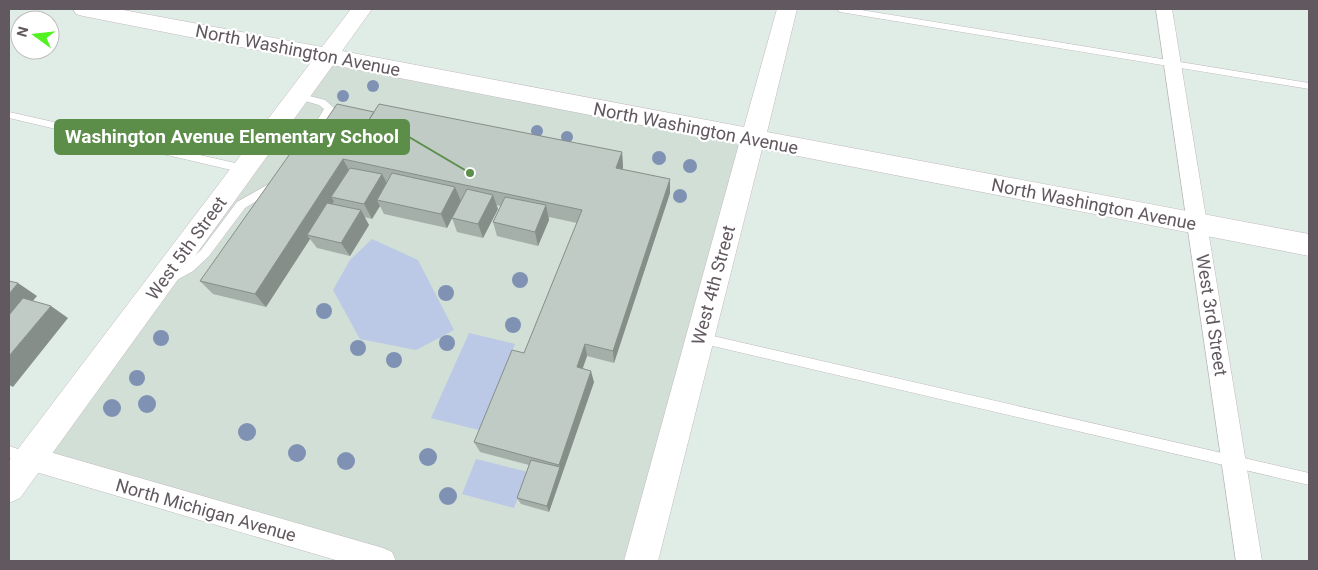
<svg xmlns="http://www.w3.org/2000/svg" width="1318" height="570" viewBox="0 0 1318 570" font-family="Roboto,sans-serif">
	<style>
		.education { fill: #d1dfd7 }
		.green { fill: #bbc8e6 }
		.lines { fill: none; stroke-linecap: round; stroke-linejoin: round }
		.lane-casing { stroke: #c0b8be; stroke-width: 1 }
		.street-casing { stroke: #c0b8be; stroke-width: 1 }
		.secondary-casing { stroke: #c3b9c0; stroke-width: 1 }
		.lane { fill: #fff; fill-rule: evenodd }
		.street { fill: #fff; fill-rule: evenodd }
		.secondary { fill: #fff; fill-rule: evenodd }
		.tree { fill: #8092b3 }
		.wall { fill: #a4afa9 }
		.shaded-wall { fill: #868e89 }
		.building { fill: #bfcbc4; stroke: #868e89 }
		.labels { text-anchor: middle; dominant-baseline: central; stroke-width: 4.5; stroke-linejoin: round; paint-order: stroke }
		.street-label { font-size: 18px; fill: #625960; stroke: #fff }
		.leader { fill: none; stroke: #5c8e4a; stroke-width: 2 }
		.callout-dot { fill: #5c8e4a; stroke: #fff; stroke-width: 2 }
		.callout { fill: #5c8e4a; stroke: #5c8e4a; stroke-width: 2 }
		.callout-label { font-size: 19px; text-anchor: middle; font-weight: bold; fill: #fff }
	</style>
	<rect width="100%" height="100%" fill="#e0ede6"/>
	<path class="education" d="M327,56l425,83 -111,422h-258l-354,-103z"/>
	<path class="green" d="M372,239l46,21 36,70 -38,20 -56,-11 -27,-49 17,-30z
		M469,333l46,11 -36,86 -48,-12z
		M476,459l52,13 -14,36 -52,-14z"/>
	<g class="lines">
		<g class="lane-casing">
			<path id="lane" d="M836,9h19l454,74v6l-469,-77z
				M298,93l27,7 9,8 -1,5 -18,28h-6l-2,-3 17,-29 -5,-4 -24,-7v-4z
				M9,112l235,53 5,4 -5,4 -235,-55z
				M274,181l4,1 1,3 -1,3 -33,20 -36,48 -16,15 -16,9h-8l-2,-3 2,-3 16,-9 16,-15 36,-48z
				M700,333l609,140v12l-609,-142 -4,-1 -2,-4 2,-4z
				M9,446l24,8 1,4 -1,4 -5,2 -19,-6z"/>
		</g>
		<g class="street-casing">
			<path id="street" d="M1156,9h16l90,552h-26z
				M29,446l354,102 9,4 4,9h-57l-310,-91 -9,-4 -3,-8 3,-8z"/>
		</g>
		<g class="secondary-casing">
			<path id="secondary" d="M73,9h45l204,38 29,-38h21l-30,42 402,76 33,-118h20l-30,123 542,102v22l-547,-107 -104,412h-34l115,-417 -406,-79 -313,433 -11,5v-42l303,-400 -229,-45 -7,-2z"/>
		</g>
		<use href="#lane" class="lane"/>
		<use href="#street" class="street"/>
		<use href="#secondary" class="secondary"/>
	</g>
	<g class="tree">
		<circle cx="373" cy="86" r="6"/>
		<circle cx="343" cy="96" r="6"/>
		<circle cx="537" cy="131" r="6"/>
		<circle cx="567" cy="137" r="6"/>
		<circle cx="659" cy="158" r="7"/>
		<circle cx="690" cy="166" r="7"/>
		<circle cx="680" cy="196" r="7"/>
		<circle cx="520" cy="280" r="8"/>
		<circle cx="446" cy="293" r="8"/>
		<circle cx="324" cy="311" r="8"/>
		<circle cx="513" cy="325" r="8"/>
		<circle cx="161" cy="338" r="8"/>
		<circle cx="447" cy="343" r="8"/>
		<circle cx="358" cy="348" r="8"/>
		<circle cx="394" cy="360" r="8"/>
		<circle cx="137" cy="378" r="8"/>
		<circle cx="147" cy="404" r="9"/>
		<circle cx="112" cy="408" r="9"/>
		<circle cx="247" cy="432" r="9"/>
		<circle cx="297" cy="453" r="9"/>
		<circle cx="428" cy="457" r="9"/>
		<circle cx="346" cy="461" r="9"/>
		<circle cx="448" cy="496" r="9"/>
	</g>
	<path class="wall" d="M374,112l248,40 1,15v2l47,24 -56,170 -27,-7 -4,12 11,14 -45,130 -28,-8 -4,-6 12,-33 -49,-13 -6,-10 50,-89 53,-130 -28,-6v3l-11,26 -41,-10 -4,-14 8,-16 -5,-1 2,4 -15,29 -26,-6 -5,-14 -5,10 -63,-14 -4,-8 -8,13 -8,-2 5,8 -19,31 -33,-8 -7,-9 -44,68 -53,-13 -13,-13 122,-155z"/>
	<path class="shaded-wall" d="M622,152l1,15 -6,16 -1,-15z
		M343,159l8,15 -20,23 3,4 -22,35 -5,-1 3,4 -44,68 -11,-13z
		M382,174l8,15 -13,11 3,6 -8,13 -8,-15z
		M670,179v14l-56,170 -1,-12z
		M455,187l6,14 -14,27 -6,-14z
		M493,195l5,14 -15,29 -5,-14z
		M546,205l3,15 -11,26 -3,-14z
		M361,210l8,15 -19,31 -9,-13z
		M18,283l19,13 -28,33v-35z
		M51,306l17,12 -55,69 -4,-2v-29z
		M585,344l2,12 -8,22 -2,-11z
		M591,371l3,11 -45,130 -2,-6 13,-39 -1,-2z"/>
	<path class="building" d="M337,104l37,8 -14,22 -38,-8z
		M379,104l243,48 -6,16 54,11 -57,172 -28,-7 -8,23 14,4 -32,94 -85,-23 38,-92 12,3 58,-143 -239,-51 -88,135 -55,-13 111,-157 49,10z
		M350,168l32,6 -18,30 -33,-7z
		M392,173l63,14 -14,27 -64,-14z
		M467,189l26,6 -15,29 -26,-6z
		M505,197l41,8 -11,27 -42,-10z
		M327,203l34,7 -20,33 -34,-8z
		M9,281l9,2 -9,11z
		M23,298l28,8 -42,50v-41z
		M531,460l29,7 -13,39 -30,-8z"/>
	<g class="labels">
		<g class="street-label">
			<text transform="translate(298 50) rotate(11)">North Washington Avenue</text>
			<text transform="translate(696 128) rotate(11)">North Washington Avenue</text>
			<text transform="translate(1094 204) rotate(11)">North Washington Avenue</text>
			<text transform="translate(186 248) rotate(-54)">West 5th Street</text>
			<text transform="translate(713 285) rotate(-75)">West 4th Street</text>
			<text transform="translate(1212 315) rotate(81)">West 3rd Street</text>
			<text transform="translate(206 510) rotate(16)">North Michigan Avenue</text>
		</g>
	</g>
	<path class="leader" d="M470 173L409 137"/>
	<circle class="callout-dot" cx="470" cy="173" r="5"/>
	<rect class="callout" x="55" y="120" width="354" height="34" rx="5"/>
	<g class="callout-label">
		<text x="232" y="143">Washington Avenue Elementary School</text>
	</g>
	<rect width="1318" height="570" fill="none" stroke="#625960" stroke-width="20"/>
	<g transform="translate(35 35) rotate(285)"><circle r="24" fill="#ffffff" stroke="#c0bdbf"/>
	<path d="M0-4L9 19L0 12L-9 19Z" fill="#52f122"/>
	<text y="-8" font-size="14" font-weight="bold" text-anchor="middle" fill="#625960">N</text>
	</g>
</svg>
